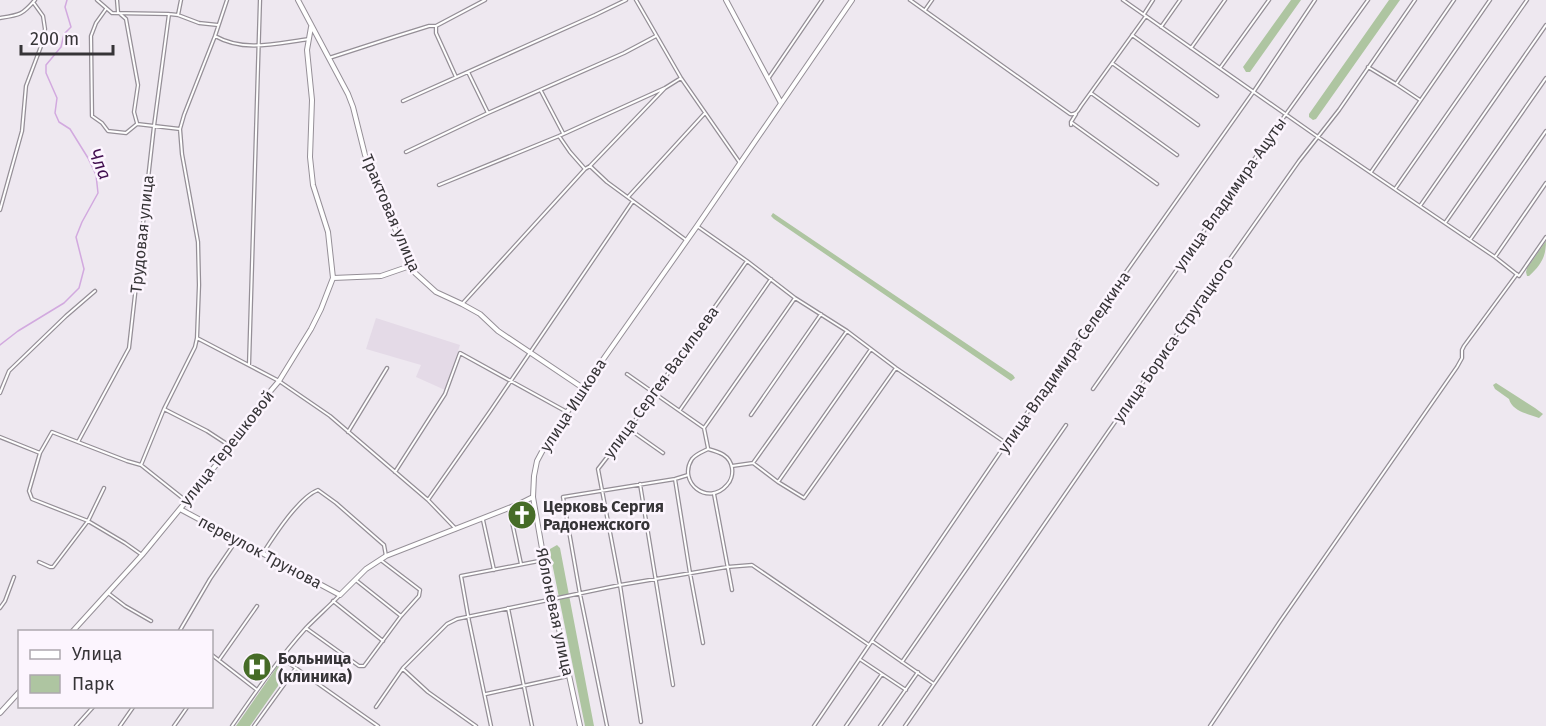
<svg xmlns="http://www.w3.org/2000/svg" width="1546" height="726" viewBox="0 0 1546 726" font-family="'Fira Sans',sans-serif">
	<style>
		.built { fill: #e4dae7 }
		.green { fill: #aec5a1 }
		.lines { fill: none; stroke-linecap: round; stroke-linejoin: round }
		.stream { stroke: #d2a9df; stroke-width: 1.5 }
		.street-casing { stroke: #958f97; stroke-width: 4.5 }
		.secondary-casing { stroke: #958f97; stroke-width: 6 }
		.street { stroke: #fff; stroke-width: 2 }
		.secondary { stroke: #fff; stroke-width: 4 }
		.labels { text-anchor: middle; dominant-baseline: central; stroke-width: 5; stroke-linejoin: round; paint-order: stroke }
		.street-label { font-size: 16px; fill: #363437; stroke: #fcf5fe }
		.poi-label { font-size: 16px; font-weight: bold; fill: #363437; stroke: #fcf5fe; text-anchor: start }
		.water-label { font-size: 18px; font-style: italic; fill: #420f50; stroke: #fcf5fe }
	</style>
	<rect width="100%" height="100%" fill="#eee8f0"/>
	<path class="built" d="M376,318l84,27 -15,45 -29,-13 5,-12 -55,-16z"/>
	<path class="green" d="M1291,0h10l-51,72h-4l-3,-5z
		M1389,0h11l-84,119 -3,1 -4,-3v-3z
		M773,213l240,162 2,3 -4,3 -237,-162 -3,-3z
		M1546,241c0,16 -5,24 -17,35h-2l-1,-4 1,-4z
		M1496,383l39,25 8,6 -4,4c-11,-4 -27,-7 -30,-19l-14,-10 -2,-4z
		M557,545l3,3 34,178h-9l-35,-173v-4z
		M279,664l5,2 -6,20 -28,40h-14z"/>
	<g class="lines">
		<path class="stream" d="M0,345l18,-14 46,-28 15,-15 5,-19 -8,-32 6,-15 16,-29 -2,-18 -8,-17 -18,-29 -11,-7 -4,-9 2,-15 -11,-25v-8l15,-18 3,-13 7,-7 -6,-20 2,-7"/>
		<g class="street-casing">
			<path id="street" d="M97,0l15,13 57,1 9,1 21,8 19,2
				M117,0l1,12 8,7 12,66 -4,27 3,11
				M636,0l45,78 59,85
				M910,0l160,114c6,1 8,-3 11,-8l65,-90
				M1123,0l195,137 177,120 24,19 27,-39
				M106,9l-10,14 -5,13 1,80 10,7 6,8 18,2 11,-9 43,5
				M925,10l7,-10
				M1144,14l9,-14
				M178,15l3,-15
				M0,18c20,-3 22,-3 35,-18
				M436,27v6l20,44
				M1161,27l19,-27
				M1132,35l85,61
				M215,36c30,17 63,7 94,3
				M1191,48l34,-48
				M329,58l68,-22 32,-10h7l49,-26
				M1112,63l86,62
				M1368,67l28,17 58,-84
				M1220,68l49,-68
				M468,72l20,41
				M768,79l54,-79
				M1396,84l24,16
				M541,91l22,42
				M1091,93l86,62
				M403,101l192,-86 31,-15
				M1071,122l86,62
				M1071,125v-3l5,-8
				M559,136l11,16 15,17
				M406,152l82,-39 136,-60 32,-17
				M590,166l17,16 79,58
				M1371,172l119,-172
				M439,185l120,-49 106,-48 16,-10
				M1395,189l132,-189
				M628,197l77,-84
				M1420,206l126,-181
				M0,210l22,-79 4,-45 17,-45 2,-12 -2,-13 -10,-14
				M1445,223l101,-145
				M697,226l50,35 48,37 52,33 49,37 110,75
				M1470,240l76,-109
				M1495,257l51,-74
				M462,304l123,-135 5,-3 75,-78
				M197,338l82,43 51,35 98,84 28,29
				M249,365l11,-365
				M627,374l77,54 4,20
				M1093,389l193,-275 82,-114
				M0,393l9,-22 57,-55 29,-25
				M164,409l43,22 23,15
				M680,410l91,-131
				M751,415l70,-101
				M704,428l91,-130
				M629,429l34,24
				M348,432l39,-64
				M0,437l40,16
				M78,442l51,-94 25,-222 15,-112
				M708,449c11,3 22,6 24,19 1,6 -1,13 -5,17 -19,22 -50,-3 -35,-26 4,-5 10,-7 16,-10z
				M753,463l94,-132
				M141,465l23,-56 31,-62 2,-9 2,-53 -1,-43 -16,-88 -2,-25 4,-14 31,-79 12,-36
				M732,466l21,-3 25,19 26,16 92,-130
				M395,472l50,-78 15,-41 107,59
				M675,479l15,94 13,70
				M778,482l93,-133
				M640,484l33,201
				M714,494l18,96
				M428,500l63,-90 142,-209
				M509,508l12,56
				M483,520l11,50
				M263,553c11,-17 36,-56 55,-63l18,13 48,42 2,11
				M142,555l-17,-12 -37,-22 -56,-22 -3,-8 11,-38 12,-21 75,29 14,4 44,35
				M39,562l11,5h3l35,-46 16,-33
				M357,581l44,35
				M108,593l17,13 26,15
				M333,601l50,40
				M0,608l5,-7 9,-24
				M508,608l24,118
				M306,628l53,38h5l37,-50 18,-20 1,-6 -38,-29
				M179,632l31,-53 26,-38
				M872,641l62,43 174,-252 191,-271 40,-51 76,-110
				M212,655l45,35
				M283,659l95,67
				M219,660l38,-54
				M861,660l45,30
				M902,662l164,-237
				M403,669l25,23 48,34
				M486,694l82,-18
				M376,707l27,-39 44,-44 10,-5 163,-34 107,-18 25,-2 117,80
				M641,722l-21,-137 -22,-116 31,-40 118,-168
				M76,726l18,-20
				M120,726l14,-20
				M174,726l14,-20
				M232,726c23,-33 47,-68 74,-98 11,-11 23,-22 34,-33
				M254,726l42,-58
				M491,726l-22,-105 -8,-45 83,-16
				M607,726l-27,-132 -17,-97 112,-18 13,-4
				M814,726l230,-338 210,-297 61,-91
				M846,726l36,-52
				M880,726l38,-54
				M905,726l29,-42
				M1210,726l69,-103 178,-256 5,-9v-8l2,-4 53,-72"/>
		</g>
		<g class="secondary-casing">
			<path id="secondary" d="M298,0l50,94 5,13 12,48 22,55 27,62 22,20 26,12 18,10 18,17 85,57
				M726,0l55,103
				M333,278l48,-2 29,-10
				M180,509l160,86 26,-26 20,-13 133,-52 14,-7
				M72,632l70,-77 111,-135 15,-26 11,-13 32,-52 10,-20 12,-31 -5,-46 -15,-47 -3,-28 2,-57 -5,-50 4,-23
				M0,713l20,-22
				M580,726l-36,-166 -11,-63 1,-21 3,-15 8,-15 38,-58 114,-162 155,-226"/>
		</g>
		<use href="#street" class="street"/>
		<use href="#secondary" class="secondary"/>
	</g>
	<defs>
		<g id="church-disc" transform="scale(1.5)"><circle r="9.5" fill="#466c27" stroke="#fcf5fe"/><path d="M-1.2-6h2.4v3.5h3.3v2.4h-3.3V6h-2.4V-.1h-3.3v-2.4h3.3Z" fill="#fff"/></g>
		<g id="hospital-disc" transform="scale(1.5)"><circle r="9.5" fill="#466c27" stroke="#fcf5fe"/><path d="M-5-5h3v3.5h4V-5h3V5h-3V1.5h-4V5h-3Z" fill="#fff"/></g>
	</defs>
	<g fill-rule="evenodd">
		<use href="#church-disc" x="522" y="515"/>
		<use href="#hospital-disc" x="257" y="667"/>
	</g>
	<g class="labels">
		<g class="street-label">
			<text transform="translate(1230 194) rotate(-55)">улица Владимира Ацуты</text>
			<text transform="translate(391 213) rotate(67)">Трактовая улица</text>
			<text transform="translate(142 234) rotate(-84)">Трудовая улица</text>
			<text transform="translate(1173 340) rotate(-55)">улица Бориса Стругацкого</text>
			<text transform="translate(1064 362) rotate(-55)">улица Владимира Селедкина</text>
			<text transform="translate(661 382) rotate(-54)">улица Сергея Васильева</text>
			<text transform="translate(573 405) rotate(-57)">улица Ишкова</text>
			<text transform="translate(227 448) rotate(-52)">улица Терешковой</text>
			<text transform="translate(260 552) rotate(28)">переулок Трунова</text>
			<text transform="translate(555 612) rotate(78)">Яблоневая улица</text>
		</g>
		<g class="poi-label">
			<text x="543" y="506">Церковь Сергия<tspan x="543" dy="18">Радонежского</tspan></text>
			<text x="278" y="658">Больница<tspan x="278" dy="18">(клиника)</tspan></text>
		</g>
		<g class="water-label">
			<text transform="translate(100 164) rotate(67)">Чла</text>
		</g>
	</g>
	<rect x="18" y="630" width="195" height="78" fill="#fcf5fe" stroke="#ada8ae" stroke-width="1.5"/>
	<rect x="30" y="650" width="30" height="9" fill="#ffffff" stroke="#ada8ae" stroke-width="1.5"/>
	<text x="72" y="660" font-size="18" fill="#363437">Улица</text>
	<rect x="30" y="675" width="30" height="18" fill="#aec5a1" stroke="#ada8ae" stroke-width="1.5"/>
	<text x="72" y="690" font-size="18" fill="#363437">Парк</text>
	<path d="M21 45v9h92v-9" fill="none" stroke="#363437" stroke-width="3"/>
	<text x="30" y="45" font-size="18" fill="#363437" stroke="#fcf5fe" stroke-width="4.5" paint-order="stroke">200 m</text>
</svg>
